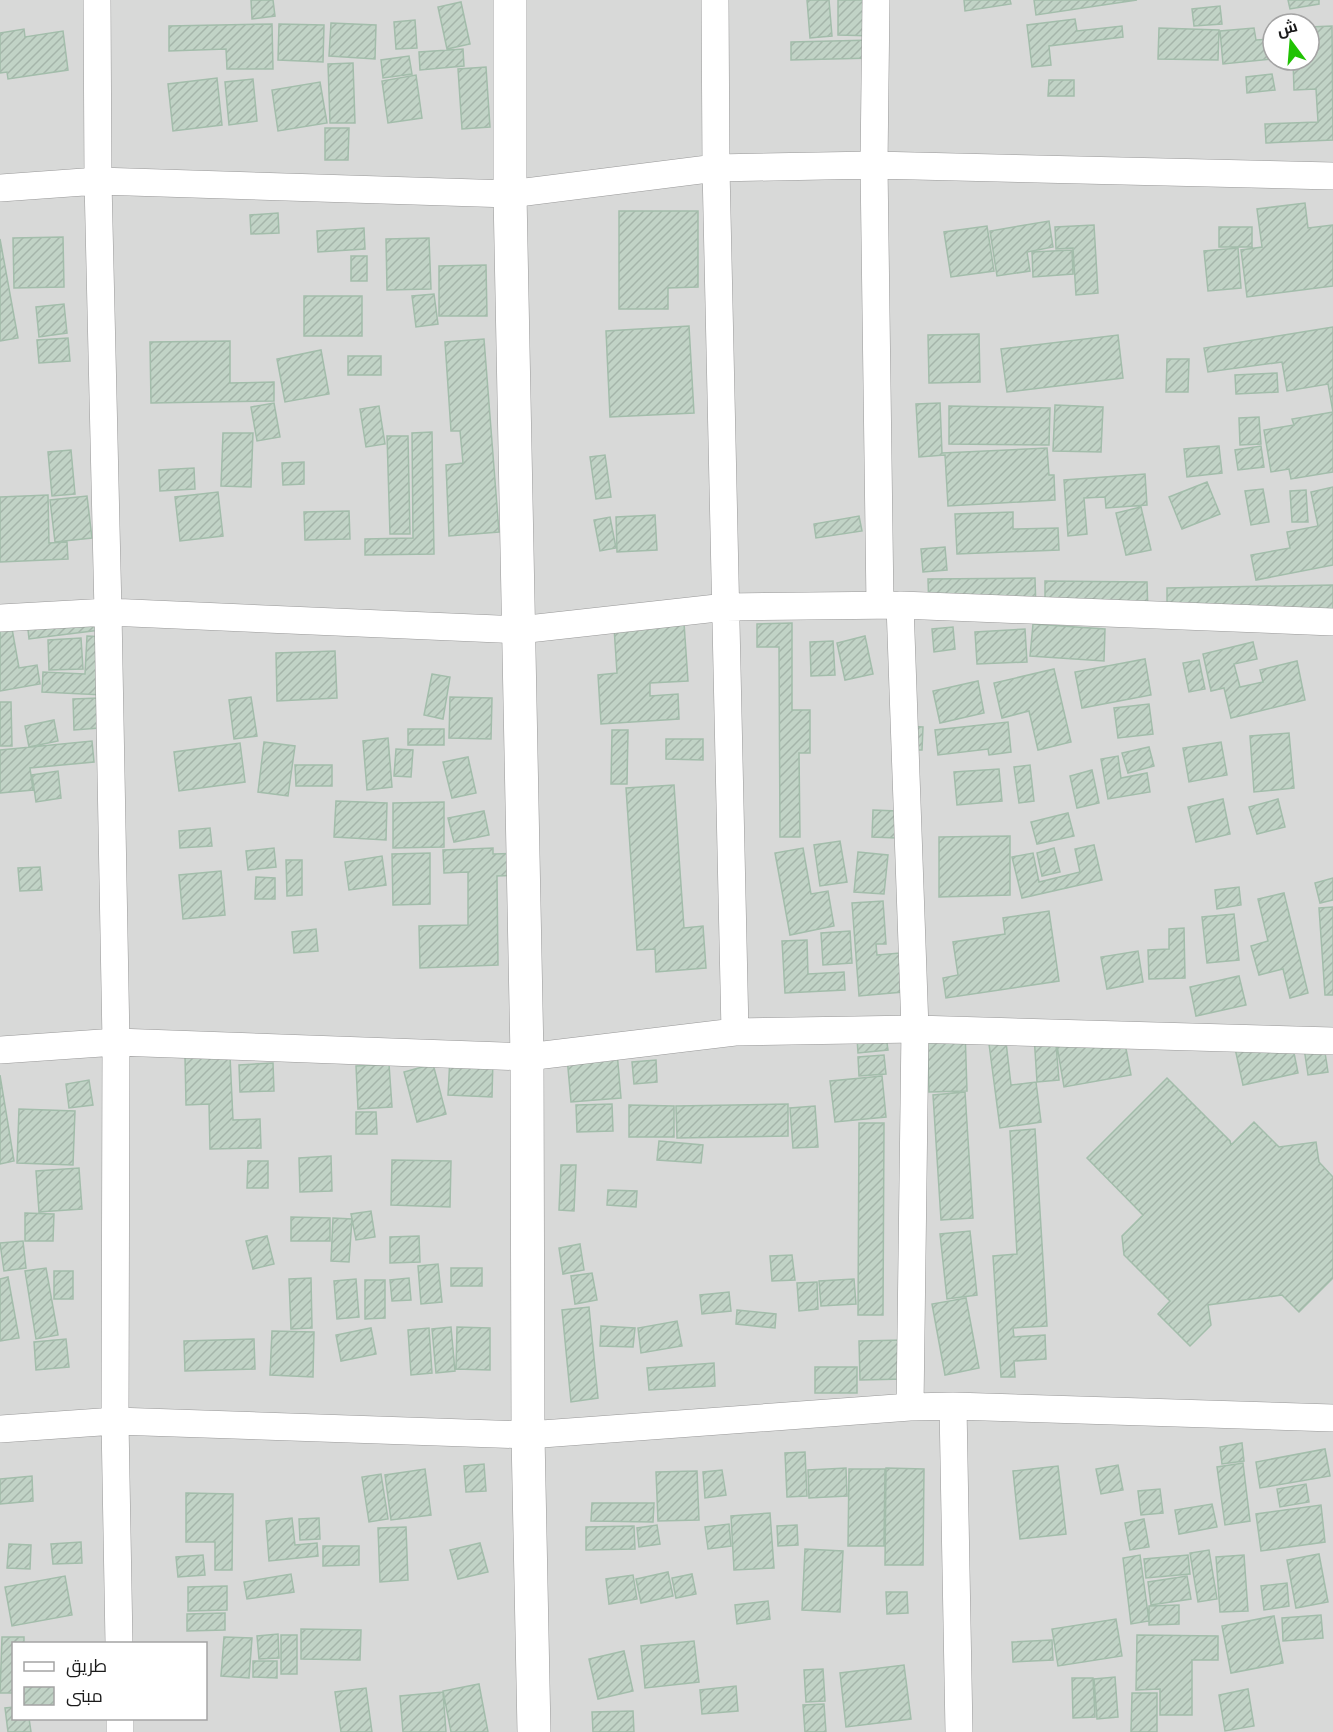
<svg xmlns="http://www.w3.org/2000/svg" width="1333" height="1732" viewBox="0 0 1333 1732" font-family="Lato,Cairo,sans-serif">
	<style>
		.residential { fill: #d8d9d8; fill-rule: evenodd }
		.building { fill: url(#building-hatch); stroke: #a3bdab; stroke-width: 1.5 }
		.lines { fill: none; stroke-linecap: round; stroke-linejoin: round }
		.minor-casing { stroke: #989898; stroke-width: 28 }
		.tertiary-casing { stroke: #989898; stroke-width: 34 }
		.minor { stroke: #fff; stroke-width: 27 }
		.tertiary { stroke: #fff; stroke-width: 33 }
	</style>
	<defs>
		<pattern id="building-hatch" width="6" height="6" patternUnits="userSpaceOnUse" patternTransform="scale(1.5)"><rect width="6" height="6" fill="#c1d3c6"/><path d="M-1 1l2-2M0 6l6-6M5 7l2-2" fill="none" stroke="#a5b5aa"/></pattern>
	</defs>
	<rect width="100%" height="100%" fill="#e0ece6"/>
	<path class="residential" d="M0,0h1333v1732h-1333zM1273,24h36v36h-36zM14,1644h192v74h-192z"/>
	<path class="building" d="M251,0h22l2,16 -23,3z
		M807,0h22l3,36 -22,2z
		M838,0h36v36l-36,-1z
		M964,0h46l1,4 -46,7z
		M1034,0h103l-101,15z
		M1288,0h31v4l-29,5z
		M461,2l9,42 -23,5 -9,-42z
		M1220,6l2,18 -28,2 -2,-17z
		M1075,19l2,12 45,-5 1,11 -74,9 2,19 -19,2 -5,-42z
		M415,20l2,28 -21,1 -2,-27z
		M331,23l45,2 -1,34 -46,-3z
		M272,24l1,45h-46l-1,-20 -57,2v-25z
		M279,24l45,1 -1,37 -45,-2z
		M1332,26l1,114 -67,3 -1,-19 53,-2 -2,-33 -22,1 -1,-30h16v-33z
		M1159,28l60,2 -1,30 -60,-1z
		M1254,28l2,12 17,-1v20l-50,5 -3,-33z
		M24,29l1,8 38,-6 5,39 -60,9 -1,-7 -7,1v-40z
		M873,40l1,18 -83,2v-18z
		M463,49l1,17 -44,4 -1,-18z
		M409,56l3,18 -29,4 -2,-18z
		M353,63l2,60h-25l-2,-59z
		M486,67l4,60 -28,2 -4,-60z
		M1272,74l3,16 -28,3 -1,-16z
		M416,75l6,43 -34,5 -6,-42z
		M217,78l5,47 -49,6 -5,-47z
		M253,79l4,42 -28,4 -4,-43z
		M1049,80h25v16h-26z
		M320,82l7,41 -49,8 -6,-41z
		M325,128h24l-1,32h-23z
		M1305,203l3,25 25,-3v61l-86,11 -6,-47 21,-3 -5,-38z
		M619,211h79v76l-30,1v21h-49z
		M278,213l1,20 -28,1 -1,-19z
		M1049,221l4,26 -26,5 3,19 -33,5 -7,-45z
		M1094,225l4,68 -22,2 -3,-47 -17,1 -1,-22z
		M987,226l7,45 -43,6 -7,-45z
		M1219,227h33v20h-33z
		M364,228l1,21 -47,3 -1,-21z
		M63,237l1,50 -50,1 -1,-50z
		M429,238l2,51 -44,1 -1,-51z
		M0,239l18,99 -18,3z
		M1238,248l3,40 -33,3 -4,-40z
		M1072,250l1,24 -40,3 -1,-25z
		M351,256h16v25h-16z
		M486,265l1,51h-48v-50z
		M434,294l4,30 -22,3 -4,-31z
		M304,296h58v40h-58z
		M64,304l3,29 -28,4 -3,-30z
		M689,326l5,87 -84,4 -4,-86z
		M1333,327v85l-5,-28 -41,7 -5,-29 -74,10 -4,-24z
		M979,334l1,48 -51,1 -1,-48z
		M1118,335l5,43 -116,14 -6,-43z
		M68,338l2,23 -31,2 -2,-23z
		M484,339l15,193 -50,4 -3,-71 17,-2 -3,-32h-9l-6,-89z
		M230,341v42l44,-1v19l-123,2 -1,-61z
		M321,350l8,44 -44,8 -8,-43z
		M348,356h33v19h-33z
		M1167,359h22l-1,33h-22z
		M1277,373l1,19 -42,2 -1,-19z
		M274,403l6,34 -23,4 -6,-34z
		M940,403l2,50 105,-5 2,27h5l1,25 -107,6 -3,-51 -26,2 -3,-53z
		M1055,405l48,2 -2,45 -48,-1z
		M379,406l6,38 -19,3 -6,-38z
		M949,406l101,2 -1,37 -100,-1z
		M1333,412v60l-42,7 -2,-10 -18,3 -7,-42 30,-5 -2,-6z
		M1259,417l2,27 -21,1 -1,-27z
		M432,432l2,122 -69,1v-16l48,-1 -1,-105z
		M223,433h30l-2,54 -30,-1z
		M387,436h21l2,98h-20z
		M1219,446l3,27 -35,4 -3,-28z
		M1261,446l3,21 -26,3 -3,-20z
		M71,450l4,44 -23,2 -4,-44z
		M605,455l6,42 -15,2 -6,-42z
		M304,462v22l-21,1 -1,-22z
		M194,468l1,21 -35,2 -1,-21z
		M1145,474l2,31 -41,3 -1,-11 -21,1 3,36 -19,2 -4,-56z
		M1207,482l13,32 -38,15 -13,-32z
		M1333,487v78l-77,15 -5,-25 39,-7 -3,-16 31,-6 -7,-34z
		M1263,489l6,33 -18,3 -6,-34z
		M1306,490l2,32h-16l-2,-31z
		M218,492l5,44 -43,5 -5,-44z
		M48,495l1,48 18,-1 1,17 -68,3v-65z
		M87,496l5,42 -37,4 -5,-42z
		M1141,507l10,43 -25,5 -10,-42z
		M349,511l1,28 -45,1 -1,-28z
		M1013,512v17l45,-1 1,22 -102,4 -2,-40z
		M655,515l2,35 -40,2 -1,-35z
		M859,516l3,15 -46,7 -2,-14z
		M610,517l6,31 -16,3 -6,-31z
		M945,547l2,23 -24,2 -2,-23z
		M1035,578l1,31 -107,2 -1,-32z
		M1045,581l102,1 1,30h-103z
		M1333,585v31l-166,3v-31z
		M105,601l3,28 -79,10 -3,-28z
		M11,623l8,45 18,-3 3,19 -40,7v-66z
		M684,623l4,58 -38,2v13l28,-2 1,25 -78,5 -3,-49 19,-2 -3,-46z
		M792,623v87h18v43h-11l1,84h-20l-1,-190h-22v-23z
		M1033,624l72,5 -1,32 -74,-5z
		M953,627l2,22 -21,3 -2,-23z
		M1025,629l2,33 -50,2 -2,-32z
		M87,636l19,1 -2,58 -62,-3 1,-20 42,2z
		M865,636l8,38 -28,6 -8,-37z
		M81,638l2,31 -34,1 -1,-30z
		M833,641l2,34 -24,1 -1,-34z
		M1253,642l4,17 -23,5 6,23 23,-5 -3,-12 37,-9 8,39 -74,18 -7,-30 -13,3 -8,-37z
		M335,651l2,47 -60,3 -1,-48z
		M1145,659l6,36 -69,13 -7,-36z
		M1199,660l6,29 -16,3 -6,-29z
		M1054,669l17,73 -33,8 -9,-39 -27,7 -8,-35z
		M432,674l18,3 -7,42 -19,-4z
		M978,681l6,32 -44,10 -7,-32z
		M251,697l6,39 -23,3 -5,-39z
		M450,697l42,1 -1,41 -42,-1z
		M99,698l1,30 -26,2 -1,-31z
		M0,702h11l1,44h-12z
		M1149,704l4,30 -35,4 -4,-30z
		M54,720l4,21 -29,6 -4,-21z
		M1008,722l3,30 -22,3 -1,-6 -50,6 -3,-25z
		M905,726l18,1 -1,23h-18z
		M408,729h36v16h-36z
		M612,730h16l-1,54h-16z
		M1289,733l5,55 -40,4 -4,-56z
		M388,738l4,49 -25,3 -4,-49z
		M666,739h37v21l-37,-1z
		M92,741l2,21 -64,6 3,22 -33,3v-43z
		M264,742l31,4 -7,50 -30,-4z
		M1221,742l6,33 -38,7 -6,-34z
		M240,743l5,39 -66,9 -5,-39z
		M1149,747l5,19 -26,7 -6,-20z
		M396,749l17,1 -2,27 -17,-1z
		M1118,756l3,22 26,-5 3,19 -42,7 -7,-40z
		M468,757l8,36 -24,5 -9,-36z
		M295,765h37v21h-36z
		M1030,765l4,36 -15,2 -5,-36z
		M999,769l3,32 -45,4 -3,-33z
		M1092,770l7,33 -22,5 -7,-32z
		M58,771l3,27 -25,4 -4,-27z
		M674,785l10,143 19,-2 3,42 -50,4 -1,-23 -18,1 -11,-162z
		M1223,799l7,35 -34,8 -8,-35z
		M1278,799l7,28 -28,7 -8,-27z
		M336,801l51,2 -1,37 -52,-3z
		M444,802v45l-51,1v-45z
		M873,810l24,1 -1,27 -24,-1z
		M484,811l5,24 -35,7 -6,-24z
		M1068,813l6,23 -37,8 -6,-22z
		M210,828l2,18 -32,2 -1,-17z
		M1010,836v59l-71,2v-60z
		M840,841l7,41 -27,4 -6,-41z
		M1094,845l8,35 -80,18 -10,-41 21,-4 6,29 41,-10 -5,-23z
		M274,848l2,19 -28,3 -2,-19z
		M493,848v6l32,-1 1,22 -29,1 1,89 -78,3 -1,-42 49,-1v-53l-24,1 -1,-23z
		M803,848l8,46 17,-3 6,35 -44,9 -15,-82z
		M1054,848l6,24 -18,4 -5,-23z
		M858,852l30,3 -4,39 -30,-2z
		M430,853v51l-37,1 -1,-51z
		M382,856l4,29 -37,5 -4,-28z
		M286,860h16v35l-15,1z
		M40,867l2,23 -22,1 -2,-23z
		M221,871l4,44 -42,4 -4,-44z
		M256,877l19,1v21h-20z
		M1333,878v22l-13,3 -5,-20z
		M1239,887l2,18 -24,4 -2,-19z
		M1284,893l24,100 -18,5 -7,-29 -24,6 -8,-29 17,-5 -10,-42z
		M883,901l3,43h-10l1,11 23,-2 3,39 -44,4 -7,-93z
		M1333,907v88h-8l-6,-87z
		M1049,911l10,70 -113,17 -3,-20 15,-3 -5,-33 52,-8 -2,-16z
		M1234,914l5,46 -32,3 -5,-46z
		M1184,928l1,50 -36,1 -1,-29 21,-1v-20z
		M316,929l2,22 -24,2 -2,-21z
		M850,931l2,32 -29,2 -2,-32z
		M807,940l1,34 36,-2 1,18 -60,3 -3,-52z
		M1138,951l5,31 -36,7 -6,-32z
		M1239,976l7,29 -50,11 -6,-29z
		M1122,1028l9,47 -67,12 -8,-47z
		M1289,1028l9,45 -55,12 -10,-46z
		M965,1029l2,62 -38,1 -2,-62z
		M1055,1033l4,47 -22,2 -3,-47z
		M886,1036l2,14 -30,3 -1,-15z
		M1006,1042l5,43 25,-3 5,40 -41,6 -11,-84z
		M1324,1046l4,26 -20,3 -4,-27z
		M617,1052l4,46 -50,4 -4,-45z
		M884,1055l2,19 -27,2 -1,-19z
		M230,1056l3,64 27,-1 1,29 -51,1 -1,-45 -23,1 -1,-48z
		M450,1057l43,1 -1,39 -44,-2z
		M656,1060l1,22 -23,2 -2,-22z
		M273,1063l1,28 -34,1 -1,-27z
		M389,1064l3,43 -34,2 -2,-43z
		M433,1064l13,50 -29,8 -13,-50z
		M0,1075l14,86 -14,3z
		M882,1076l4,41 -51,5 -5,-41z
		M1167,1078l63,63 1,4 23,-23 25,25 37,-5 3,20 14,15v101l-34,34 -17,-17 -74,10 3,20 -21,21 -32,-32 12,-13 -46,-46 -2,-19 21,-21 -56,-57z
		M89,1080l4,25 -24,3 -3,-24z
		M965,1092l8,126 -32,2 -8,-125z
		M612,1104l1,27 -36,1 -1,-27z
		M788,1104v32l-111,2 -1,-32z
		M629,1105l45,1v31h-45z
		M815,1106l3,41 -25,1 -3,-40z
		M19,1109l56,2 -2,54 -56,-2z
		M356,1112h20l1,22h-21z
		M859,1123h25l-1,192h-25z
		M1035,1129l12,197 -34,2 1,9 31,-2 1,24 -32,2 1,16h-14l-8,-121 24,-2 -7,-123z
		M659,1141l44,4 -2,18 -44,-3z
		M331,1156l1,35 -32,1 -1,-34z
		M392,1160l59,1 -1,46 -59,-2z
		M248,1161h20v27h-21z
		M561,1165h15l-2,46 -15,-1z
		M79,1168l3,41 -43,3 -3,-41z
		M608,1190l29,1 -1,16 -29,-2z
		M371,1211l4,26 -19,3 -5,-26z
		M25,1213l29,1 -1,27h-28z
		M291,1217l39,1v23h-39z
		M333,1218l19,1 -3,43 -18,-1z
		M970,1231l7,64 -30,4 -7,-65z
		M267,1236l7,28 -21,5 -7,-28z
		M419,1236l1,26 -30,1v-26z
		M23,1241l3,27 -22,3 -4,-28z
		M580,1244l4,26 -21,4 -4,-26z
		M792,1255l3,25 -23,1 -2,-25z
		M438,1264l4,38 -21,2 -3,-38z
		M46,1268l12,67 -22,4 -11,-68z
		M451,1268h31v18h-31z
		M54,1271h19v28h-19z
		M592,1273l5,27 -22,4 -4,-28z
		M8,1277l11,61 -19,3v-62z
		M311,1278l1,50 -21,1 -2,-50z
		M409,1278l2,22 -19,1 -2,-21z
		M356,1279l3,38 -22,2 -3,-38z
		M854,1279l2,25 -35,2 -2,-25z
		M365,1280h20v38l-20,1z
		M817,1282l1,27 -19,2 -2,-28z
		M729,1292l2,19 -29,3 -2,-19z
		M966,1298l13,70 -34,7 -13,-71z
		M589,1307l9,91 -27,4 -9,-92z
		M737,1310l39,4 -1,14 -39,-4z
		M677,1321l5,25 -41,7 -3,-25z
		M601,1326l34,2 -2,19 -33,-1z
		M451,1327l4,44 -19,2 -4,-44z
		M457,1327l33,1v42l-34,-1z
		M371,1328l5,26 -35,7 -5,-26z
		M429,1328l3,45 -21,2 -3,-45z
		M272,1331l42,1 -1,45 -43,-2z
		M66,1339l3,28 -33,3 -2,-28z
		M254,1339l1,30 -70,2 -1,-30z
		M904,1340l1,39 -45,1 -1,-39z
		M714,1363l1,23 -66,4 -2,-22z
		M815,1367h42v26h-42z
		M1242,1443l2,18 -22,3 -2,-17z
		M1325,1449l5,27 -70,12 -4,-26z
		M805,1452l2,44 -20,1 -2,-44z
		M1243,1463l7,58 -25,4 -8,-58z
		M484,1464l2,27 -20,1 -2,-26z
		M1118,1465l5,25 -22,4 -5,-25z
		M1058,1466l8,68 -46,5 -7,-68z
		M846,1468l1,28 -38,2 -1,-28z
		M886,1468l38,1 -1,96h-38z
		M425,1469l6,46 -40,5 -6,-45z
		M849,1469h36l-1,77h-36z
		M722,1470l4,25 -21,3 -2,-26z
		M697,1471l2,49 -41,1 -2,-49z
		M381,1474l7,45 -19,3 -7,-45z
		M32,1476l1,25 -33,3v-25z
		M1306,1484l3,18 -29,5 -3,-18z
		M1160,1489l3,24 -22,2 -3,-24z
		M186,1493l47,1 -1,76h-17v-28h-29z
		M592,1503h62l-1,19 -62,-1z
		M1212,1504l5,23 -38,7 -4,-24z
		M1321,1505l4,37 -64,9 -5,-37z
		M770,1513l4,55 -40,2 -3,-54z
		M292,1518l3,27 22,-2 1,13 -49,5 -3,-40z
		M319,1518l1,21 -20,1 -1,-21z
		M1144,1519l5,28 -19,3 -5,-27z
		M729,1524l2,22 -23,3 -3,-22z
		M657,1525l3,19 -21,3 -2,-19z
		M797,1525l1,20 -20,1 -1,-20z
		M634,1526l1,23 -49,1v-23z
		M406,1527l2,53 -28,2 -2,-54z
		M81,1542l1,21 -29,1 -2,-20z
		M480,1543l8,29 -30,7 -8,-29z
		M9,1544l22,1 -1,24 -23,-1z
		M323,1546h36v19l-36,1z
		M805,1549l38,2 -3,61 -38,-2z
		M1209,1550l8,49 -19,3 -8,-49z
		M1319,1554l9,48 -32,6 -9,-48z
		M203,1555l2,20 -27,2 -2,-20z
		M1140,1555l9,66 -18,3 -8,-66z
		M1188,1555l2,19 -44,4 -2,-19z
		M1244,1555l4,56 -28,1 -4,-55z
		M668,1572l5,24 -32,7 -5,-24z
		M291,1574l3,18 -47,7 -3,-17z
		M692,1574l4,20 -20,4 -4,-20z
		M633,1575l4,24 -28,5 -3,-25z
		M65,1576l7,39 -60,11 -7,-39z
		M1187,1576l4,23 -40,6 -3,-23z
		M1287,1583l2,23 -25,4 -3,-24z
		M227,1586v24l-39,1v-24z
		M886,1592h21l1,21 -21,1z
		M768,1601l2,18 -33,5 -2,-19z
		M1179,1605v19l-30,1v-19z
		M225,1613v17l-38,1v-17z
		M1321,1615l2,23 -40,3 -1,-23z
		M1274,1616l9,47 -52,10 -9,-47z
		M1116,1619l6,37 -64,10 -6,-37z
		M301,1629l60,1 -1,30 -59,-1z
		M278,1634l1,24 -20,1 -2,-23z
		M281,1635h16v39h-16z
		M1137,1635l81,1v24h-26v55h-32v-26l-24,1z
		M2,1637h22v7h-10v49h-14z
		M224,1637l28,1 -3,40 -28,-2z
		M1052,1640l1,20 -40,2 -1,-20z
		M694,1641l5,41 -54,6 -4,-42z
		M624,1651l9,40 -35,8 -9,-40z
		M253,1661h24v17l-24,-1z
		M904,1665l7,54 -65,8 -6,-54z
		M823,1669l2,32 -19,1 -2,-32z
		M1115,1677l3,40 -21,2 -3,-40z
		M1072,1678h21l2,39 -22,1z
		M479,1684l9,48h-37l-8,-41z
		M736,1686l2,25 -36,3 -2,-24z
		M366,1688l6,44h-31l-6,-40z
		M1248,1689l6,37 -29,5 -6,-36z
		M443,1692l3,40h-43l-3,-36z
		M1132,1693h25v39h-26z
		M824,1704l2,28h-21l-2,-27z
		M14,1707v11h15l2,14h-23l-3,-24z
		M633,1711l1,21h-41l-1,-20z"/>
	<g class="lines">
		<g class="minor-casing">
			<path id="minor" d="M97,0l1,181 10,431 8,430 -1,379 4,223
				M715,0l1,168 19,864
				M876,0l-2,165 6,440
				M0,188l98,-7 412,13 206,-26 158,-3 459,11
				M900,605l15,424 -5,378
				M0,618l108,-6 411,18 207,-23 174,-2 433,17
				M0,1050l116,-8 411,15 208,-25 180,-3 418,12
				M953,1406l6,326
				M0,1429l115,-8 413,14 382,-28 43,-1 380,12
				M120,1718v14"/>
		</g>
		<g class="tertiary-casing">
			<path id="tertiary" d="M510,0v194l17,863 1,378 6,297"/>
		</g>
		<use href="#minor" class="minor"/>
		<use href="#tertiary" class="tertiary"/>
	</g>
	<rect x="12" y="1642" width="195" height="78" fill="#ffffff" stroke="#a4a4a4" stroke-width="1.5"/>
	<rect x="24" y="1662" width="30" height="9" fill="#ffffff" stroke="#a4a4a4" stroke-width="1.5"/>
	<text x="66" y="1672" font-size="18" fill="#1b1b1b">طريق</text>
	<rect x="24" y="1687" width="30" height="18" fill="url(#building-hatch)" stroke="#a4a4a4" stroke-width="1.5"/>
	<text x="66" y="1702" font-size="18" fill="#1b1b1b">مبنى</text>
	<g transform="translate(1291 42) rotate(344)"><circle r="28" fill="#ffffff" stroke="#a4a4a4" stroke-width="1.5"/>
	<path d="M0-4.5L10 22L0 15L-10 22Z" fill="#20c203"/>
	<text y="-9" font-size="16" font-weight="bold" text-anchor="middle" fill="#1b1b1b">ش</text>
	</g>
</svg>
